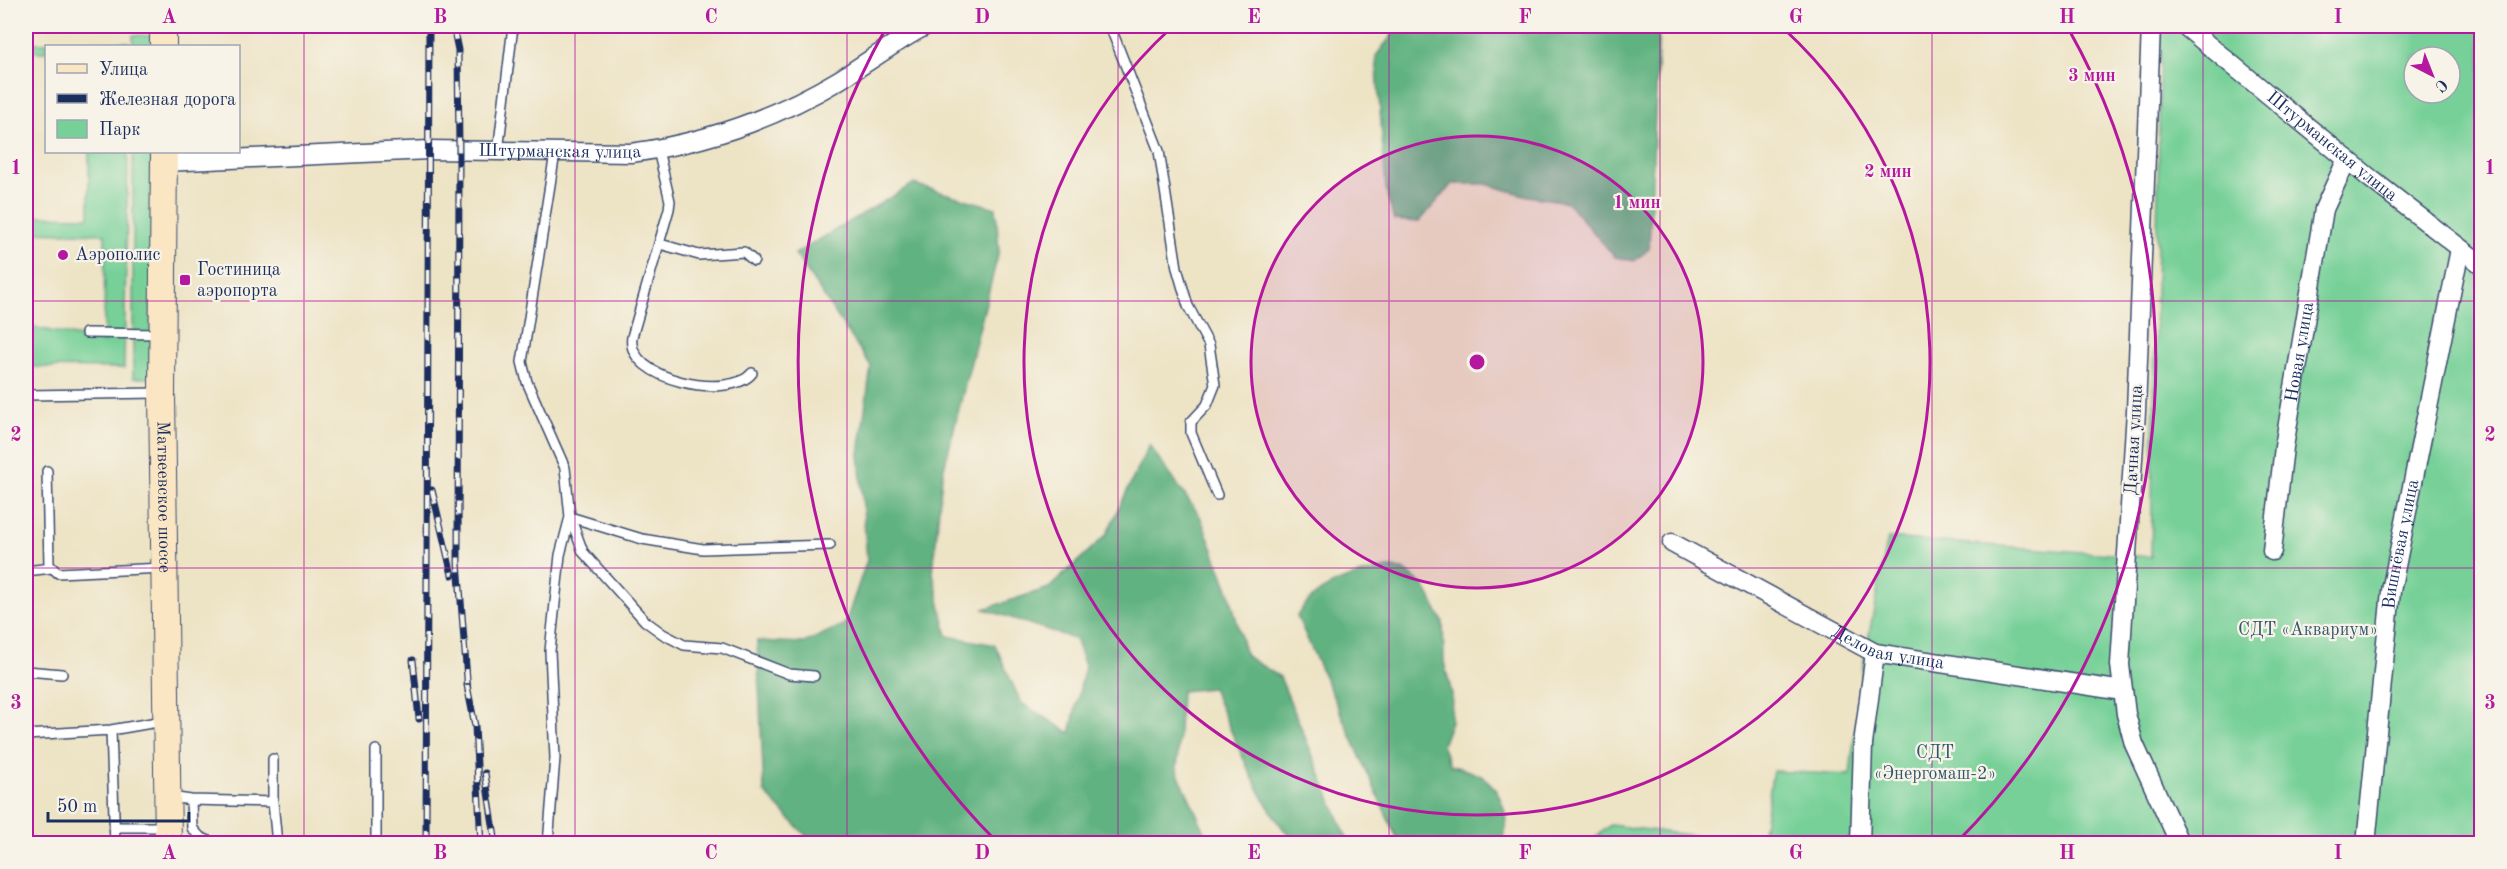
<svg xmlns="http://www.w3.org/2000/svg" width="2507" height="869" viewBox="0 0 2507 869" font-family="'Old Standard TT',serif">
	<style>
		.green { fill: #76d097; stroke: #48807a; stroke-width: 1.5; fill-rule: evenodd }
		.forest { fill: #60b280; stroke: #3e706f; stroke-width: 1.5 }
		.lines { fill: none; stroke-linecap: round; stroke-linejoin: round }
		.service-casing { stroke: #3a4a6d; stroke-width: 12 }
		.minor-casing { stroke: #3a4a6d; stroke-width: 21 }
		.secondary-casing { stroke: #3a4a6d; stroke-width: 28 }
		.service { stroke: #fff; stroke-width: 9 }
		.minor { stroke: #fff; stroke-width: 18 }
		.secondary { stroke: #fbe6c4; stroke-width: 26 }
		.rail-casing { stroke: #1b2f5e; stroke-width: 7 }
		.rail { stroke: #f7f3e8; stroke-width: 4.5; stroke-dasharray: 14; stroke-linecap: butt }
		.grid { fill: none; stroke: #b5179e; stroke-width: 1.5; stroke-opacity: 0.55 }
		.ring { fill: none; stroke: #b5179e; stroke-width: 3 }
		.poi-dot { fill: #b5179e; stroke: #f7f3e8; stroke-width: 2 }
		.labels { text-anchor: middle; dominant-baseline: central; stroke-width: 4.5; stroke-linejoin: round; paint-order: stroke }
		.street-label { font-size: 18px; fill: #1b2f5e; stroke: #f7f3e8 }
		.poi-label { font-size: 18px; fill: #1b2f5e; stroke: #f7f3e8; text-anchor: start }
		.park-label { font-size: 18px; fill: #32576c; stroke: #f7f3e8 }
		.centre { fill: #b5179e; stroke: #f7f3e8; stroke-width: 3 }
		.ring-label { font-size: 18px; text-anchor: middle; font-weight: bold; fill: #b5179e; stroke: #f7f3e8; stroke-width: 4.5; stroke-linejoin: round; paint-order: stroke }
		.neatline { fill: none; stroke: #b5179e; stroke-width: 2 }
		.grid-label { font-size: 20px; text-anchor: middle; font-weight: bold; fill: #b5179e }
	</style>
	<rect width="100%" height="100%" fill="#f7f3e8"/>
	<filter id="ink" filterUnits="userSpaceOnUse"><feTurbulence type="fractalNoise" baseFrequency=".0167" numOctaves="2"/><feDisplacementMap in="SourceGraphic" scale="12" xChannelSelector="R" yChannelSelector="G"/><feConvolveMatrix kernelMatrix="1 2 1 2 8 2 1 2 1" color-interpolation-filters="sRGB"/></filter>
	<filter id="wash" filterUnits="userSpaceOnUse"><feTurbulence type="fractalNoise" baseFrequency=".008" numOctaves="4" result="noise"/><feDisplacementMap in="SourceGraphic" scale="24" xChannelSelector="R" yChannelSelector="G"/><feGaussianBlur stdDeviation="1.35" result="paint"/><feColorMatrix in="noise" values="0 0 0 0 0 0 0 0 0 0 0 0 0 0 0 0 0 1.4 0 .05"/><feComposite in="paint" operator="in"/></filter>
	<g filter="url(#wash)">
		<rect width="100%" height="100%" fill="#ede3c5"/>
		<path class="green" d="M2161,26h320v817l-720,1 12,-73 77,4 12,-105 26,-132 263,19zM2414,57h36v36h-36z
			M133,35l23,1 -1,10h-22z
			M129,42l1,4h-84v6h-20v-9z
			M89,152h39l-4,216 -98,-1v-41l78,16 1,-108 -79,-2v-16l63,1z
			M133,152h21l-4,226h-17z
			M1610,825l139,18h-160z"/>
		<path class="forest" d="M1399,26h118l4,9 18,-9h120l-10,223 -15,12 -19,-4 -48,-55 -39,-6 -42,-12h-34l-33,38 -25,-2 -8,-30 -10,-134z
			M913,184l83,24 3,43 -57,225 -9,97 14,63 48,9 26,58 49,30 15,-67 -10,-27 -91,-30 65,-21 57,-53 43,-90 51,71 29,76 17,64 34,21 69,166h-52c-34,-28 -65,-112 -85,-155l-31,3 -4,80 33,72h-397l-49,-51 -7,-151 47,2 41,-19 22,-64 -8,-106 12,-88 -76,-112z
			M1388,568l16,1 20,17 19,36 1,40 8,32 -1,27 -9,24 8,20c10,4 28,7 36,14 17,15 26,44 15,64h-102l-102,-227c18,-32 58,-41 91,-48z"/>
	</g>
	<g filter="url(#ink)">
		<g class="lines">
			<g class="service-casing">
				<path id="service" d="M1110,26l49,125 18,117 11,38 21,39 6,40 -8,20 -16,17v11l26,62
					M658,150l12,51 -1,8 -37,128c-7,43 98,64 120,36
					M498,152l15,-126
					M555,153l-33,209 5,20 38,86 5,49 72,22 61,10 127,-4
					M660,244l39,11 45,-3 10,9
					M86,333l74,1
					M26,395l133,-2
					M47,471l2,94 9,8 105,-5
					M571,519l12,33 62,69 18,13 21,11 38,3 67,26 25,2
					M26,571l26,-3
					M26,671l36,3
					M111,730l4,114
					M26,735l85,-5 52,-9
					M170,797l21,3 82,2 4,42
					M191,800l1,28 8,9 16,7
					M273,802v-43
					M115,827h51
					M376,844v-94
					M548,844l7,-86 -5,-107 10,-96 10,-38"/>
			</g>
			<g class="minor-casing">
				<g id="minor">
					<path d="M2151,26l-15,385 -16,254 6,49 8,30 46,100"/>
					<path id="s1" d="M2185,26l186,153 111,86"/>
					<path id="s2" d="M164,162l265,-12 202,3c74,-10 144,-35 208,-73 29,-18 56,-38 86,-54"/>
					<path id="s3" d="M1672,543l203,110 248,38"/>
					<path id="s4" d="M2272,551l12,-104 40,-238 23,-50"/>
					<path d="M1860,844l3,-100 12,-91"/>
					<path id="s5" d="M2366,844l25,-253 69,-342"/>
				</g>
			</g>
			<g class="secondary-casing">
				<g id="secondary">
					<path d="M163,46v-20"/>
					<path id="s6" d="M164,152l-2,241 6,451"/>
				</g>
			</g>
			<use href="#service" class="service"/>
			<use href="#minor" class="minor"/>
			<use href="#secondary" class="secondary"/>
			<g class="rail-casing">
				<path id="rail" d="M453,26l5,24 1,101 -1,411 10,130
					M432,490l20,85
					M413,660l6,59
					M467,685l8,41 6,118
					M485,773l11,71
					M426,844l3,-818"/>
			</g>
			<use href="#rail" class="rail"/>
		</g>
	</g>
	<path class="grid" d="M304,26v818M575,26v818M847,26v818M1118,26v818M1389,26v818M1660,26v818M1932,26v818M2203,26v818M26,301h2456M26,568h2456"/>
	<circle cx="1477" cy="362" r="226" fill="#b5179e" fill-opacity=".12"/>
	<g class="ring">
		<circle cx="1477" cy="362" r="226"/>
		<path d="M1783 28A453 453 0 1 1 1171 28"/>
		<path d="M997 842A679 679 0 0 1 886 28M2068 28A679 679 0 0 1 1957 842"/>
	</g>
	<g class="poi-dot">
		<circle cx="63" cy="255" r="6"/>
		<rect x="179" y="274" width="12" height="12" rx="3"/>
	</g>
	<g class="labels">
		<g class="street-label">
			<text stroke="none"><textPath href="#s1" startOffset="190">Штурманская улица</textPath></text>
			<text stroke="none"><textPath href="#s2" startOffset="396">Штурманская улица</textPath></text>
			<text stroke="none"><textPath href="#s4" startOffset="201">Новая улица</textPath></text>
			<text transform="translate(2134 440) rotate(-87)">Дачная улица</text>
			<text stroke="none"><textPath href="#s6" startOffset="345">Матвеевское шоссе</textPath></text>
			<text stroke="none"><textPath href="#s5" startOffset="302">Вишнёвая улица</textPath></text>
			<text stroke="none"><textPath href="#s3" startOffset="242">Деловая улица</textPath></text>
		</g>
		<g class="poi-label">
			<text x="75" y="255">Аэрополис</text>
			<text x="197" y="270">Гостиница<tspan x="197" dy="21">аэропорта</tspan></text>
		</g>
		<g class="park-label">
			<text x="2308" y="630">СДТ «Аквариум»</text>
			<text x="1935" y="753">СДТ<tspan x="1935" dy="21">«Энергомаш-2»</tspan></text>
		</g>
	</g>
	<circle cx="1477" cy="362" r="9" class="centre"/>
	<g class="ring-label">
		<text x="2092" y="81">3 мин</text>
		<text x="1888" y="177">2 мин</text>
		<text x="1637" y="208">1 мин</text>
	</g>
	<rect width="2507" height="869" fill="none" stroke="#f7f3e8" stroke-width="66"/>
	<rect x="45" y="45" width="195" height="108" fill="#f7f3e8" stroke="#9fa5b1" stroke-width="1.5"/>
	<rect x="57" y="64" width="30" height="9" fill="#fbe6c4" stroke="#9fa5b1" stroke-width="1.5"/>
	<text x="99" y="75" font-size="18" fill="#1b2f5e">Улица</text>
	<rect x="57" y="94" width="30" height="9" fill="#1b2f5e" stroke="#9fa5b1" stroke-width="1.5"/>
	<text x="99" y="105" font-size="18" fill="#1b2f5e">Железная дорога</text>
	<rect x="57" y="120" width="30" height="18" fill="#76d097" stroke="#9fa5b1" stroke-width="1.5"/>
	<text x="99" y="135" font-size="18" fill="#1b2f5e">Парк</text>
	<g transform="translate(2432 75) rotate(138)"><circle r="28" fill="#f7f3e8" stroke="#9fa5b1" stroke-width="1.5"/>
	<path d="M0-4.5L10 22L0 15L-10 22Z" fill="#b5179e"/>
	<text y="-9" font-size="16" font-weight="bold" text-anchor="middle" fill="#1b2f5e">С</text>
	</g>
	<path d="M48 812v9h141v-9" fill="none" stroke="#1b2f5e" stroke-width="3"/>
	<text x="57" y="812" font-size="18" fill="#1b2f5e" stroke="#f7f3e8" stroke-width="4.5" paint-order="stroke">50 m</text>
	<rect x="33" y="33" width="2441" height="803" class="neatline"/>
	<g class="grid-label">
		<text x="169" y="23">A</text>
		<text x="440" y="23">B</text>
		<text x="711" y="23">C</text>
		<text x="982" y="23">D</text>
		<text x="1254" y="23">E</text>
		<text x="1525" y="23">F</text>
		<text x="1796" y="23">G</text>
		<text x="2067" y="23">H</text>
		<text x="2338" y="23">I</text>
		<text x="16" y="174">1</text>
		<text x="2490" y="174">1</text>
		<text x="16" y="441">2</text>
		<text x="2490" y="441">2</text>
		<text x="16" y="709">3</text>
		<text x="2490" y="709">3</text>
		<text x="169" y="859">A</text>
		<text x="440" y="859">B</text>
		<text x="711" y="859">C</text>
		<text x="982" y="859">D</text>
		<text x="1254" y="859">E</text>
		<text x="1525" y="859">F</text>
		<text x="1796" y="859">G</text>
		<text x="2067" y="859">H</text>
		<text x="2338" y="859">I</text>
	</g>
</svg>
